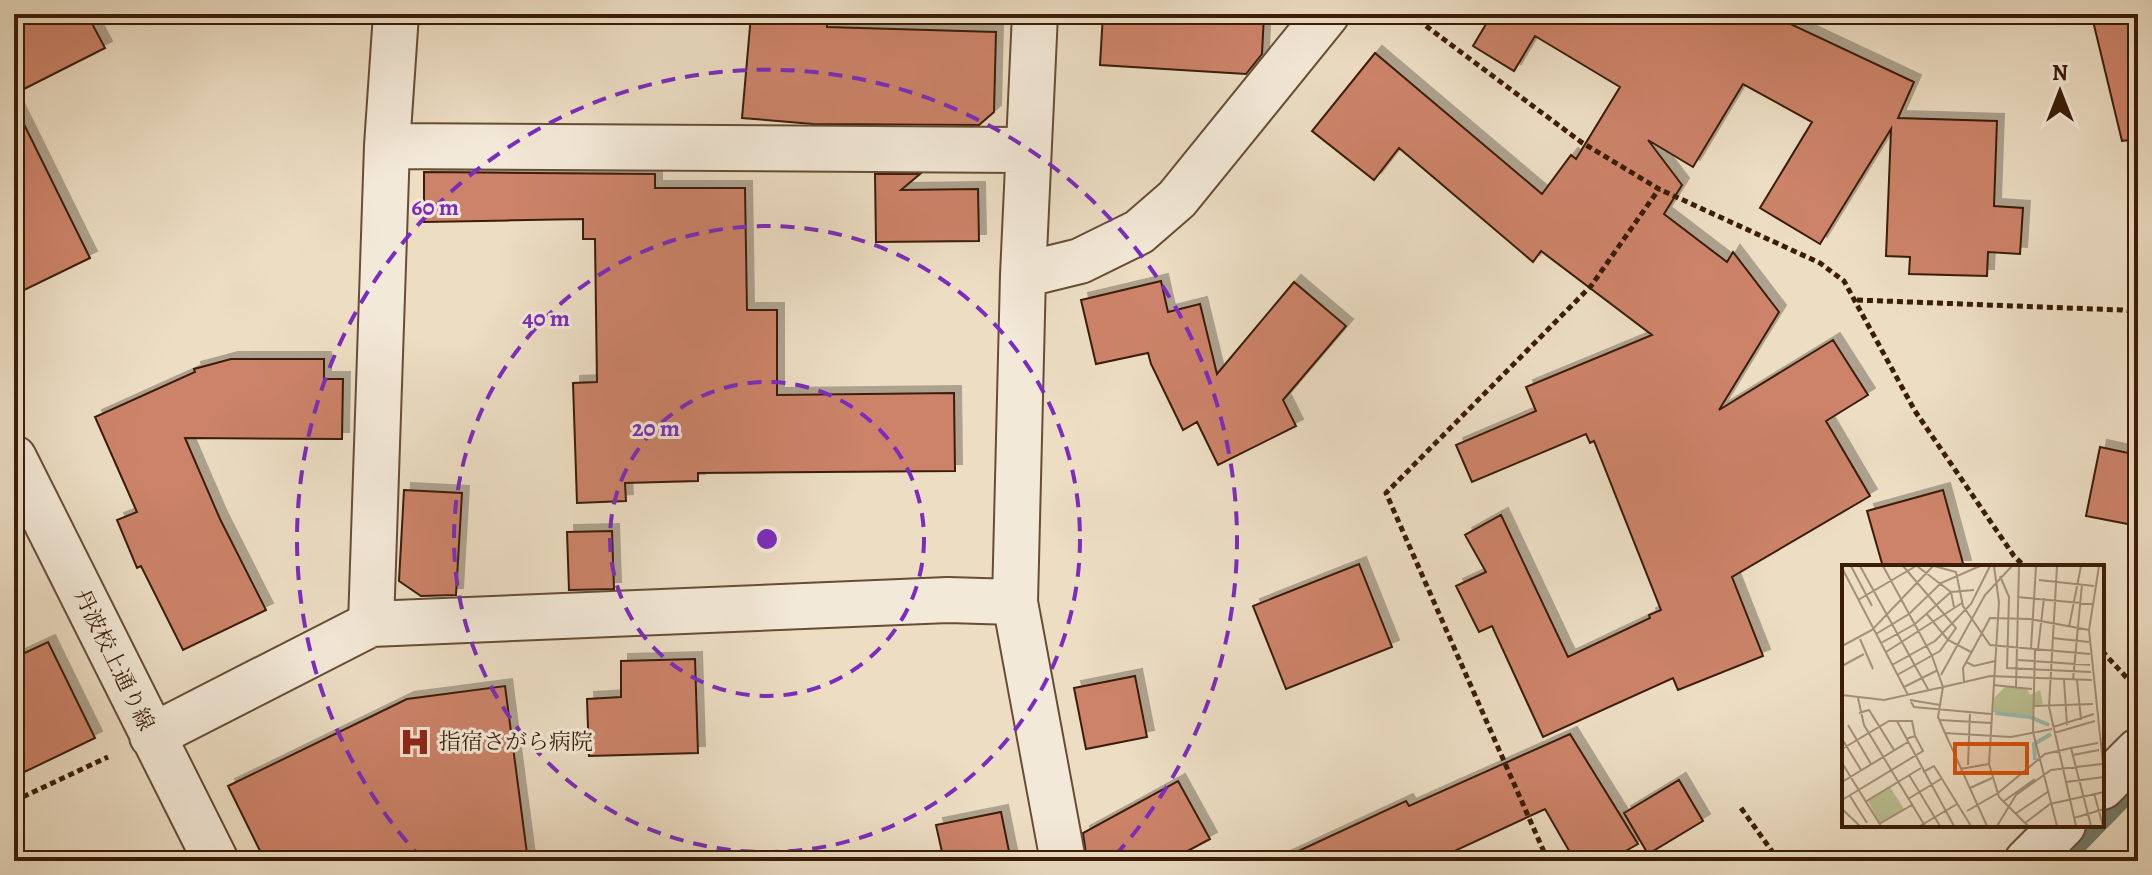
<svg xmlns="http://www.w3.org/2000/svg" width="2152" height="875" viewBox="0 0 2152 875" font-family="Alegreya,'Noto Serif JP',serif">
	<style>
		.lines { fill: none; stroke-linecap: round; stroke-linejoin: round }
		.stream { stroke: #737c6c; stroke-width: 16 }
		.building { fill: #cc8369; stroke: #3b1d07; stroke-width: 2; filter: url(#shadow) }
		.minor-casing { stroke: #674d36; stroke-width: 48 }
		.path { stroke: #3b1d07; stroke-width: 5; stroke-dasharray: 6 4; stroke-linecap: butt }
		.minor { stroke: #f3e9d8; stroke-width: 44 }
		.ring { fill: none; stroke: #7b2cbf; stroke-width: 4; stroke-dasharray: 14 10 }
		.labels { text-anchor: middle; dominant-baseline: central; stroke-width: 6; stroke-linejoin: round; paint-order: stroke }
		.street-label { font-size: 22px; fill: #3b1d07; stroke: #f3e9d8 }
		.poi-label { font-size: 22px; fill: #3b1d07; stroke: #f3e9d8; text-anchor: start }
		.inset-river { fill: none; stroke: #99bcaf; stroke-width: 4 }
		.inset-road { fill: none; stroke: #a59078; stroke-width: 2 }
		.view { fill: #d7530c; fill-opacity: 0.15; stroke: #d7530c; stroke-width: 4 }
		.inset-edge { fill: none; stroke: #3b1d07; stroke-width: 4 }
		.centre { fill: #7b2cbf; stroke: #f3e9d8; stroke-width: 4 }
		.ring-label { font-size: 24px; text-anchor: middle; font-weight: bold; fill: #7b2cbf; stroke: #f3e9d8; stroke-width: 6; stroke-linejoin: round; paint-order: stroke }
	</style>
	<defs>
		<filter id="shadow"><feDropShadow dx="7" dy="-7" stdDeviation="0" flood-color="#0004"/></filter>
	</defs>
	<rect width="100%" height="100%" fill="#ecddc3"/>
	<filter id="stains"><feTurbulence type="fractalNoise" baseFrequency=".0025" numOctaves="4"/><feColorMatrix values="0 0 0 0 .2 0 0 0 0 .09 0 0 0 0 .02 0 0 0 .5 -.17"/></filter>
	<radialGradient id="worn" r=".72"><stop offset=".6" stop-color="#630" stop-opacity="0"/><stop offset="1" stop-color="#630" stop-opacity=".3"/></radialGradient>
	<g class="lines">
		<path class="stream" d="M2102,822l36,-37
			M2064,861l35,-36"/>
	</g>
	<path class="building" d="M14,14h73l18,34 -91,46z
		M1103,14h161l-2,40 -16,20 -146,-9z
		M1492,14h277l145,68 -16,36 99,3 -3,85 29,2 -3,46 -32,-2 -1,24 -78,-2 1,-17 -24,-1 5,-127 -71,115 -60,-36 52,-86 -69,-38 -50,83 -45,-27 34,45 -18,29 63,48 6,-10 46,60 -60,98 114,-70 35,55 -42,26 44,75 -138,81 31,79 -85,34 -5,-12 -130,59 -51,-111 -13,6 -23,-46 30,-14 -21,-37 36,-20 67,142 82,-39 -1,-3 12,-5 -67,-169 -4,2 -4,-9 -114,48 -16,-37 80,-34 -10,-24 126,-52 -111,-84 -8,11 -134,-114 -25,32 -62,-49 63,-78 167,141 29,-39 5,4 44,-72 -85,-51 -21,35 -41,-25z
		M2120,14h18v125l-16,2 -29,-120z
		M751,15l76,5v7l169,5 -2,80 -15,13 -166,-1 -71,-6z
		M14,104l76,154 -76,37z
		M424,172l231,2v14h90l2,122h30v85l177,-2 1,78 -257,2v8l-73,2 1,18 -49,2 -4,-120 24,-1 -2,-143h-12v-20l-159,3z
		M875,174h45l-19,16 77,-1 1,52 -103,1z
		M1161,281l7,31 32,-8 17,70 77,-92 52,44 -63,74 13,26 -78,39 -21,-43 -14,8 -32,-66 -3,-11 -52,11 -15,-64z
		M231,359h93v20h19l-1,60 -157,-1 35,81 46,91 -83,40 -42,-84 -4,2 -20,-48 20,-8 -42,-95 100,-45 -1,-3z
		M2100,447l38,8v71l-52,-10z
		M404,490l58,3 -6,102 -35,1 -22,-15z
		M1943,490l21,77h-81l-16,-56z
		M612,531l2,58 -45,1 -2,-58z
		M1359,564l33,83 -106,42 -33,-83z
		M48,642l47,96 -81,39v-119z
		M695,659l3,94 -109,3 -2,-57 34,-2v-36z
		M1135,676l12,61 -61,12 -12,-61z
		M505,686l23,175h-263l-37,-75 179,-87z
		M1570,734l68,110 -30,17h-33l-30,-52 -112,52h-156l129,-60 3,5z
		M1679,780l24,41 -55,33 -24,-41z
		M1178,781l32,58 -41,22h-82l-4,-28z
		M1001,812l10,49h-67l-8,-36z"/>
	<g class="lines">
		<g class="minor-casing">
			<path id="minor" d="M1035,14l-12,261 -8,327 48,259
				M387,146l641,4
				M1023,275l57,-14 59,-29 38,-33 150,-185
				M14,458l202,403
				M371,624l16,-478 9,-132
				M152,736l219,-112 577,-24 67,2
				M2102,787l36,-36
				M2027,861l36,-36"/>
		</g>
		<path class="path" d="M1410,14l171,128 78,47 161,74 24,18 71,130 99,145 11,11
			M1857,300l265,10 16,2
			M2102,651l36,39
			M14,801l94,-44
			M1741,808l38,53
			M1548,861l-162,-368 205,-207 68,-97"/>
		<use href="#minor" class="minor"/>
	</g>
	<g class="ring">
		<circle cx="767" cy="539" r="157"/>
		<circle cx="767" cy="539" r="313"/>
		<path d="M423 860A470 470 0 1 1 1111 860"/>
	</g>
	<defs>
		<g id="hospital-bare" transform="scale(2.4)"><path d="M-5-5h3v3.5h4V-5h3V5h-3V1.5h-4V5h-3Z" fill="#8f2418" stroke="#f3e9d8" stroke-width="2.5" paint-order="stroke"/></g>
	</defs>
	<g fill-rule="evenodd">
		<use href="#hospital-bare" x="415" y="742"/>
	</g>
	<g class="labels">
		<g class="street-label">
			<text transform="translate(114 660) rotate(64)">丹波校上通り線</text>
		</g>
		<g class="poi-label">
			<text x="439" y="742">指宿さがら病院</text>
		</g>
	</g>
	<g transform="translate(1842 565)">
		<rect width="262" height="262" fill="#ecddc3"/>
		<path d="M164,121l21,3 3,6 10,-5 3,14 -9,2 -2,11 -39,-5 1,-14zM48,222l14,22 -24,14 -12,-22z" fill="#bbc092"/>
		<path class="inset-river" d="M153,148l35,4 19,8M193,195l-1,-16 17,-10"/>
		<path class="inset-road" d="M9,1l21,40M18,1l69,125M41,1l49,90 11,31 47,-11 102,4M75,1l34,26 3,15M92,1l22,6 7,34 27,39 100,9M152,1l5,36 -10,162 10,33 29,29M215,1l-8,141 27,119M257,1l-10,64 15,143M0,3l66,127M158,11l9,21 -2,71 84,4M197,15l55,6M175,32l75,7M16,35l58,-34M84,48l22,27 23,12M227,62l12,-61M34,69l33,-20 32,-31 39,-17M210,73l37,4M18,74l13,30M39,78l34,-19 36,-32 23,-2M0,81l30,-16 61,-64M189,83l5,-82M193,84l-2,83 24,94M196,84l6,-51M44,87l76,-49M176,95l72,5M124,97l8,4 21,-5M50,100l43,-24 36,-37 19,-38M0,101l22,-12M55,110l43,-24 16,-23 -53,-62M99,110l44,-80 27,-29M222,115l3,45M231,115l9,-96M235,115l4,40M122,117l-1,-14 27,-50 40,1 59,11M151,120l39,4M62,122l34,-17M174,122l3,-121M0,130l42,5 59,-13 -5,30 7,16M16,133l6,27 61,101M68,135l30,5M69,137l3,5 77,7M191,141l60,-2M17,148l10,-3 25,40M98,155l51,3M55,156l57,105M6,160l23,39M211,162l41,-13M212,168l41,-12M0,174l19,31M0,184l47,-28h23l3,15M231,190l26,-5M0,198l39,63M126,200l2,-53M118,204l29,-5M81,207l11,-6 37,60M67,210l31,51M0,217l66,-40M224,217l38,-5M128,223l22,-10M252,228l9,33M8,231l17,27M66,234l33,-20M0,235l81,-49 -8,-15 -9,3M162,236l31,-22M23,237l56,-34M0,244l18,17M125,246l31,-18 47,-39 26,-6M173,249l34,-23M232,253l30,-9M183,258l25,-19 54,-12M37,259l33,-19M78,261l37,-22M145,261l-42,-93 66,4 41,-8M155,261l19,-31 35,-25 51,-6M249,261l-20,-78 27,-5"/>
		<path class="view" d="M113,179h72v29h-72z"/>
		<rect width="262" height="262" class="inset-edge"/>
	</g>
	<circle cx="767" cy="539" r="12" class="centre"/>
	<g class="ring-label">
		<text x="435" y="215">60 m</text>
		<text x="546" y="326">40 m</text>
		<text x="656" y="436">20 m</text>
	</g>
	<rect width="2152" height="875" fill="none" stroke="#ecddc3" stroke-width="48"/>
	<rect x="16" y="16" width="2120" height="843" fill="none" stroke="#3b1d07" stroke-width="4"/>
	<rect x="24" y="24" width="2104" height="827" fill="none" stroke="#3b1d07" stroke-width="2"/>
	<g transform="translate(2060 92)" stroke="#f3e9d8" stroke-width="6" paint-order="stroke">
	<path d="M0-6L14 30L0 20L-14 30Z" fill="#3b1d07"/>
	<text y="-12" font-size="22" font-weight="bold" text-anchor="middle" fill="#3b1d07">N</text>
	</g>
	<rect width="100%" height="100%" filter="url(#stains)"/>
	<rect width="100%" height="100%" fill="url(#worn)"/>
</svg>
